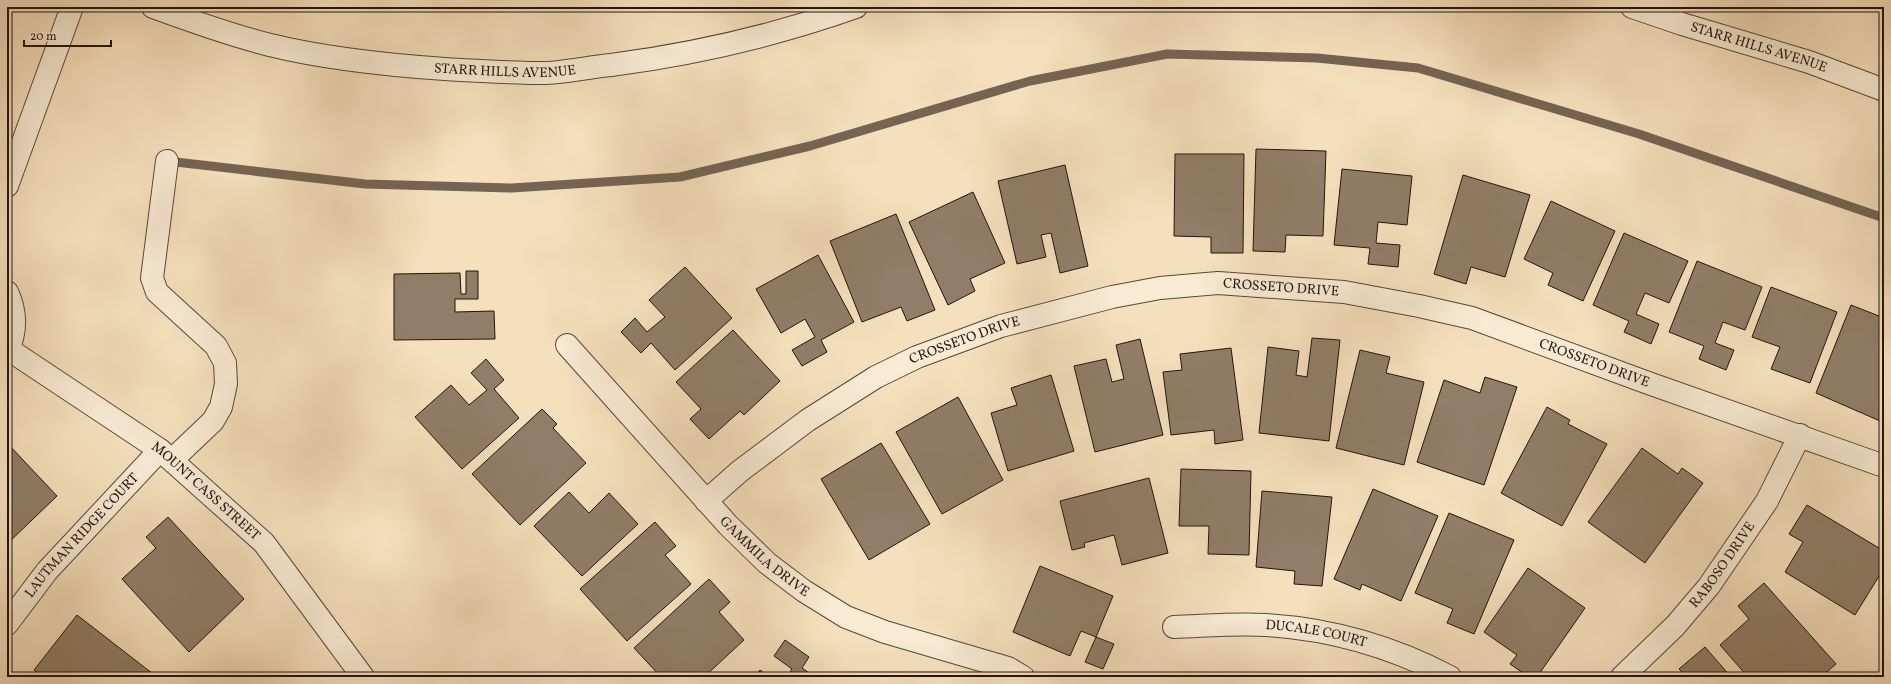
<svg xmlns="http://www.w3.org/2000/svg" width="1891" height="684" viewBox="0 0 1891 684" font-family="Vollkorn,serif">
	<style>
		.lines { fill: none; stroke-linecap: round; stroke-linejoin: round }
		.stream { stroke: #756452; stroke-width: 9 }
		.building { fill: #907e68; stroke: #22140d }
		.minor-casing { stroke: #574739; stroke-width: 24 }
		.minor { stroke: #f8ead3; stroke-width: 22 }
		.labels { text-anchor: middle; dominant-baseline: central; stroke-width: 3; stroke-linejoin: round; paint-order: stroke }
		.street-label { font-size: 14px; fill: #22140d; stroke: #f8ead3 }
	</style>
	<rect width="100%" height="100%" fill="#f5dfbc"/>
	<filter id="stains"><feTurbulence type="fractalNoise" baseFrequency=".005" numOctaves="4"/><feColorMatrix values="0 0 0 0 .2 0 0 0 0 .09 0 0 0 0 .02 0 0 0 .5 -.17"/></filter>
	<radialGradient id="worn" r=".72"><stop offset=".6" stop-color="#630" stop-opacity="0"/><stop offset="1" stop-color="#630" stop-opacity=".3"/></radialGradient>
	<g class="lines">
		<path class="stream" d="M167,161l198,23 147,4 168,-11 130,-31 220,-65 137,-27 150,4 101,10 221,66 245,84"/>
	</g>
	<path class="building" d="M1256,149l70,2 -3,85 -37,-1 -1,17 -32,-1z
		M1175,154h69l-1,99h-32v-16l-37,-1z
		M1065,165l23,101 -28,7 -9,-40 -10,2 5,22 -29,7 -19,-83z
		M1342,169l70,7 -5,49 -29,-3 -2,21 24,2 -2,22 -30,-3 2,-16 -36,-3z
		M1463,175l67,20 -25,82 -34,-10 -5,17 -32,-10z
		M973,192l32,71 -35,16 5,12 -27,14 -39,-83z
		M1551,201l64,30 -32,70 -35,-16 5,-12 -29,-14z
		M896,214l39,96 -28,11 -6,-14 -39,15 -32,-81z
		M1624,233l64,28 -19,42 -24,-10 -9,21 23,10 -8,20 -27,-12 5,-11 -36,-16z
		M818,255l36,67 -33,18 6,12 -25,14 -10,-16 23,-13 -10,-18 -24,14 -25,-44z
		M1697,261l65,26 -17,43 -22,-8 -8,21 19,7 -8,20 -27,-11 5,-13 -35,-14z
		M685,267l47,51 -57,52 -24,-27 -10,10 -20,-21 14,-14 12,14 18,-15 -16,-17z
		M466,271h12v28h-23v13l39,-1 1,28 -101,1v-66l66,-1 1,21h5z
		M1771,287l66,25 -27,71 -39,-14 9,-22 -28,-10z
		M1851,305l33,13v92l-4,11 -64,-28z
		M733,330l47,51 -36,34 -4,-4 -31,28 -19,-20 11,-10 -25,-27z
		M1312,338l28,2 -11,101 -70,-8 9,-86 31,4 -3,24 11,2z
		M1140,339l23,96 -68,17 -21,-86 32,-7 6,23 12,-3 -8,-34z
		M1231,348l12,92 -28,4 -1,-14 -43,5 -8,-63 19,-2 -2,-16z
		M1360,350l30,7 -4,16 38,9 -20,83 -68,-17z
		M486,359l18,21 -10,9 25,29 -57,51 -47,-52 36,-32 18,20 18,-15 -16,-17z
		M1051,375l23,76 -66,20 -17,-58 26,-8 -6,-17z
		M1485,377l32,10 -33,98 -67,-23 27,-82 36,13z
		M958,397l45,83 -61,34 -46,-82z
		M1547,407l23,13 -2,4 39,20 -45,82 -61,-33z
		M542,409l15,15 -4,4 33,35 -66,62 -48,-51z
		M7,443l50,53 -50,48z
		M881,443l49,81 -61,36 -48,-81z
		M1642,448l36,26 4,-6 21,15 -58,80 -57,-41z
		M1181,469l70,2 -2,84 -41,-1 1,-28h-30z
		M1149,478l19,75 -46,12 -8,-30 -30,8 1,4 -13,3 -12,-49z
		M1373,489l65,27 -37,85 -39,-17 -2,6 -26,-11z
		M1262,491l70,6 -10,89 -28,-2 1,-13 -39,-4z
		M569,492l20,21 20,-20 29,31 -56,52 -48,-50z
		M1807,505l77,46v17l-29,47 -70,-43 18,-30 -14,-8z
		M1449,513l65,27 -40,94 -27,-11 6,-14 -38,-16z
		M168,517l76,82 -55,53 -67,-73 34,-31 -10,-11z
		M655,522l21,24 -11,9 26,29 -64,57 -47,-52z
		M1040,566l73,30 -17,41 18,7 -11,25 -18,-7 11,-25 -15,-6 -11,25 -57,-24z
		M1528,568l57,40 -48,69h-8l-19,-13 7,-9 -33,-23z
		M709,579l21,23 -11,10 25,28 -40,37h-43l-27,-29z
		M1764,583l72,81 -15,13h-73l-28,-32 29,-26 -11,-13z
		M77,615l80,62h-114l-9,-7z
		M785,640l24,17 -7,11 13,9h-28l5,-8 -18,-13z
		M1705,647l26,30h-44l-8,-8z
		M760,670l9,7h-14z"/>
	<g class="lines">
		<g class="minor-casing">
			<g id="minor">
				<path id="s1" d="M153,7c38,14 77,28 117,38 57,14 116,20 175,24 34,2 67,4 101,4 21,-1 43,-6 65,-8 84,-11 166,-30 245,-58"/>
				<path id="s2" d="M1632,7l50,17 127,38 75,28"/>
				<path d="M167,161l-15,117 5,14 59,54 9,17 1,21 -5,23 -8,14 -41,39"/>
				<path d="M7,186l65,-179"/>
				<path d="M7,292c9,19 10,40 0,59"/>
				<path id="s3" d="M567,345l161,180 39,38 37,28 42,26 39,15 123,36 15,9"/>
				<path id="s4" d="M8,349l152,101 104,93 99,134"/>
				<path id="s5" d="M706,501l34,-30 68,-51 68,-43 41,-20 84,-31 111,-29 48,-9 58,-5 126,9 75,14 53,12 179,66 233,82"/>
				<path id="s6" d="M7,624l40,-53 113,-121"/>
				<path id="s7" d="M1174,627c31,-1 62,-4 92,-2 65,4 127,22 184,52"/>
				<path id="s8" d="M1622,677l53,-51 34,-40 58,-85 33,-66"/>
			</g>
		</g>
		<use href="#minor" class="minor"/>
	</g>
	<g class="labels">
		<g class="street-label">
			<text stroke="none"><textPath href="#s2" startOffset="133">STARR HILLS AVENUE</textPath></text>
			<text stroke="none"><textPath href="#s1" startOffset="360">STARR HILLS AVENUE</textPath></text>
			<text stroke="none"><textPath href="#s5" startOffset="631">CROSSETO DRIVE</textPath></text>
			<text stroke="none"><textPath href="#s5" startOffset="307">CROSSETO DRIVE</textPath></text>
			<text stroke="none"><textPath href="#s5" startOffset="955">CROSSETO DRIVE</textPath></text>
			<text stroke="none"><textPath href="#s4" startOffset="244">MOUNT CASS STREET</textPath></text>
			<text stroke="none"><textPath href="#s6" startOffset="116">LAUTMAN RIDGE COURT</textPath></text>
			<text stroke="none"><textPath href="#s3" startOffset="290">GAMMILA DRIVE</textPath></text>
			<text stroke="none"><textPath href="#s8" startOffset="151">RABOSO DRIVE</textPath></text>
			<text stroke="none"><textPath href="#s7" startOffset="143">DUCALE COURT</textPath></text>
		</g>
	</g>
	<rect width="1891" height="684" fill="none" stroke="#f5dfbc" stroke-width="24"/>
	<rect x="8" y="8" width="1875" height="668" fill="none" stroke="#22140d" stroke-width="2"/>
	<rect x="12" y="12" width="1867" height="660" fill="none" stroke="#22140d"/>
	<path d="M24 40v6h87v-6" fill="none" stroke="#22140d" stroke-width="2"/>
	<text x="30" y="40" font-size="12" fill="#22140d" stroke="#f8ead3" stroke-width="3" paint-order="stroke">20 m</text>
	<rect width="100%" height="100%" filter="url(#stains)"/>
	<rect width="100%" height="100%" fill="url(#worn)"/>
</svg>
